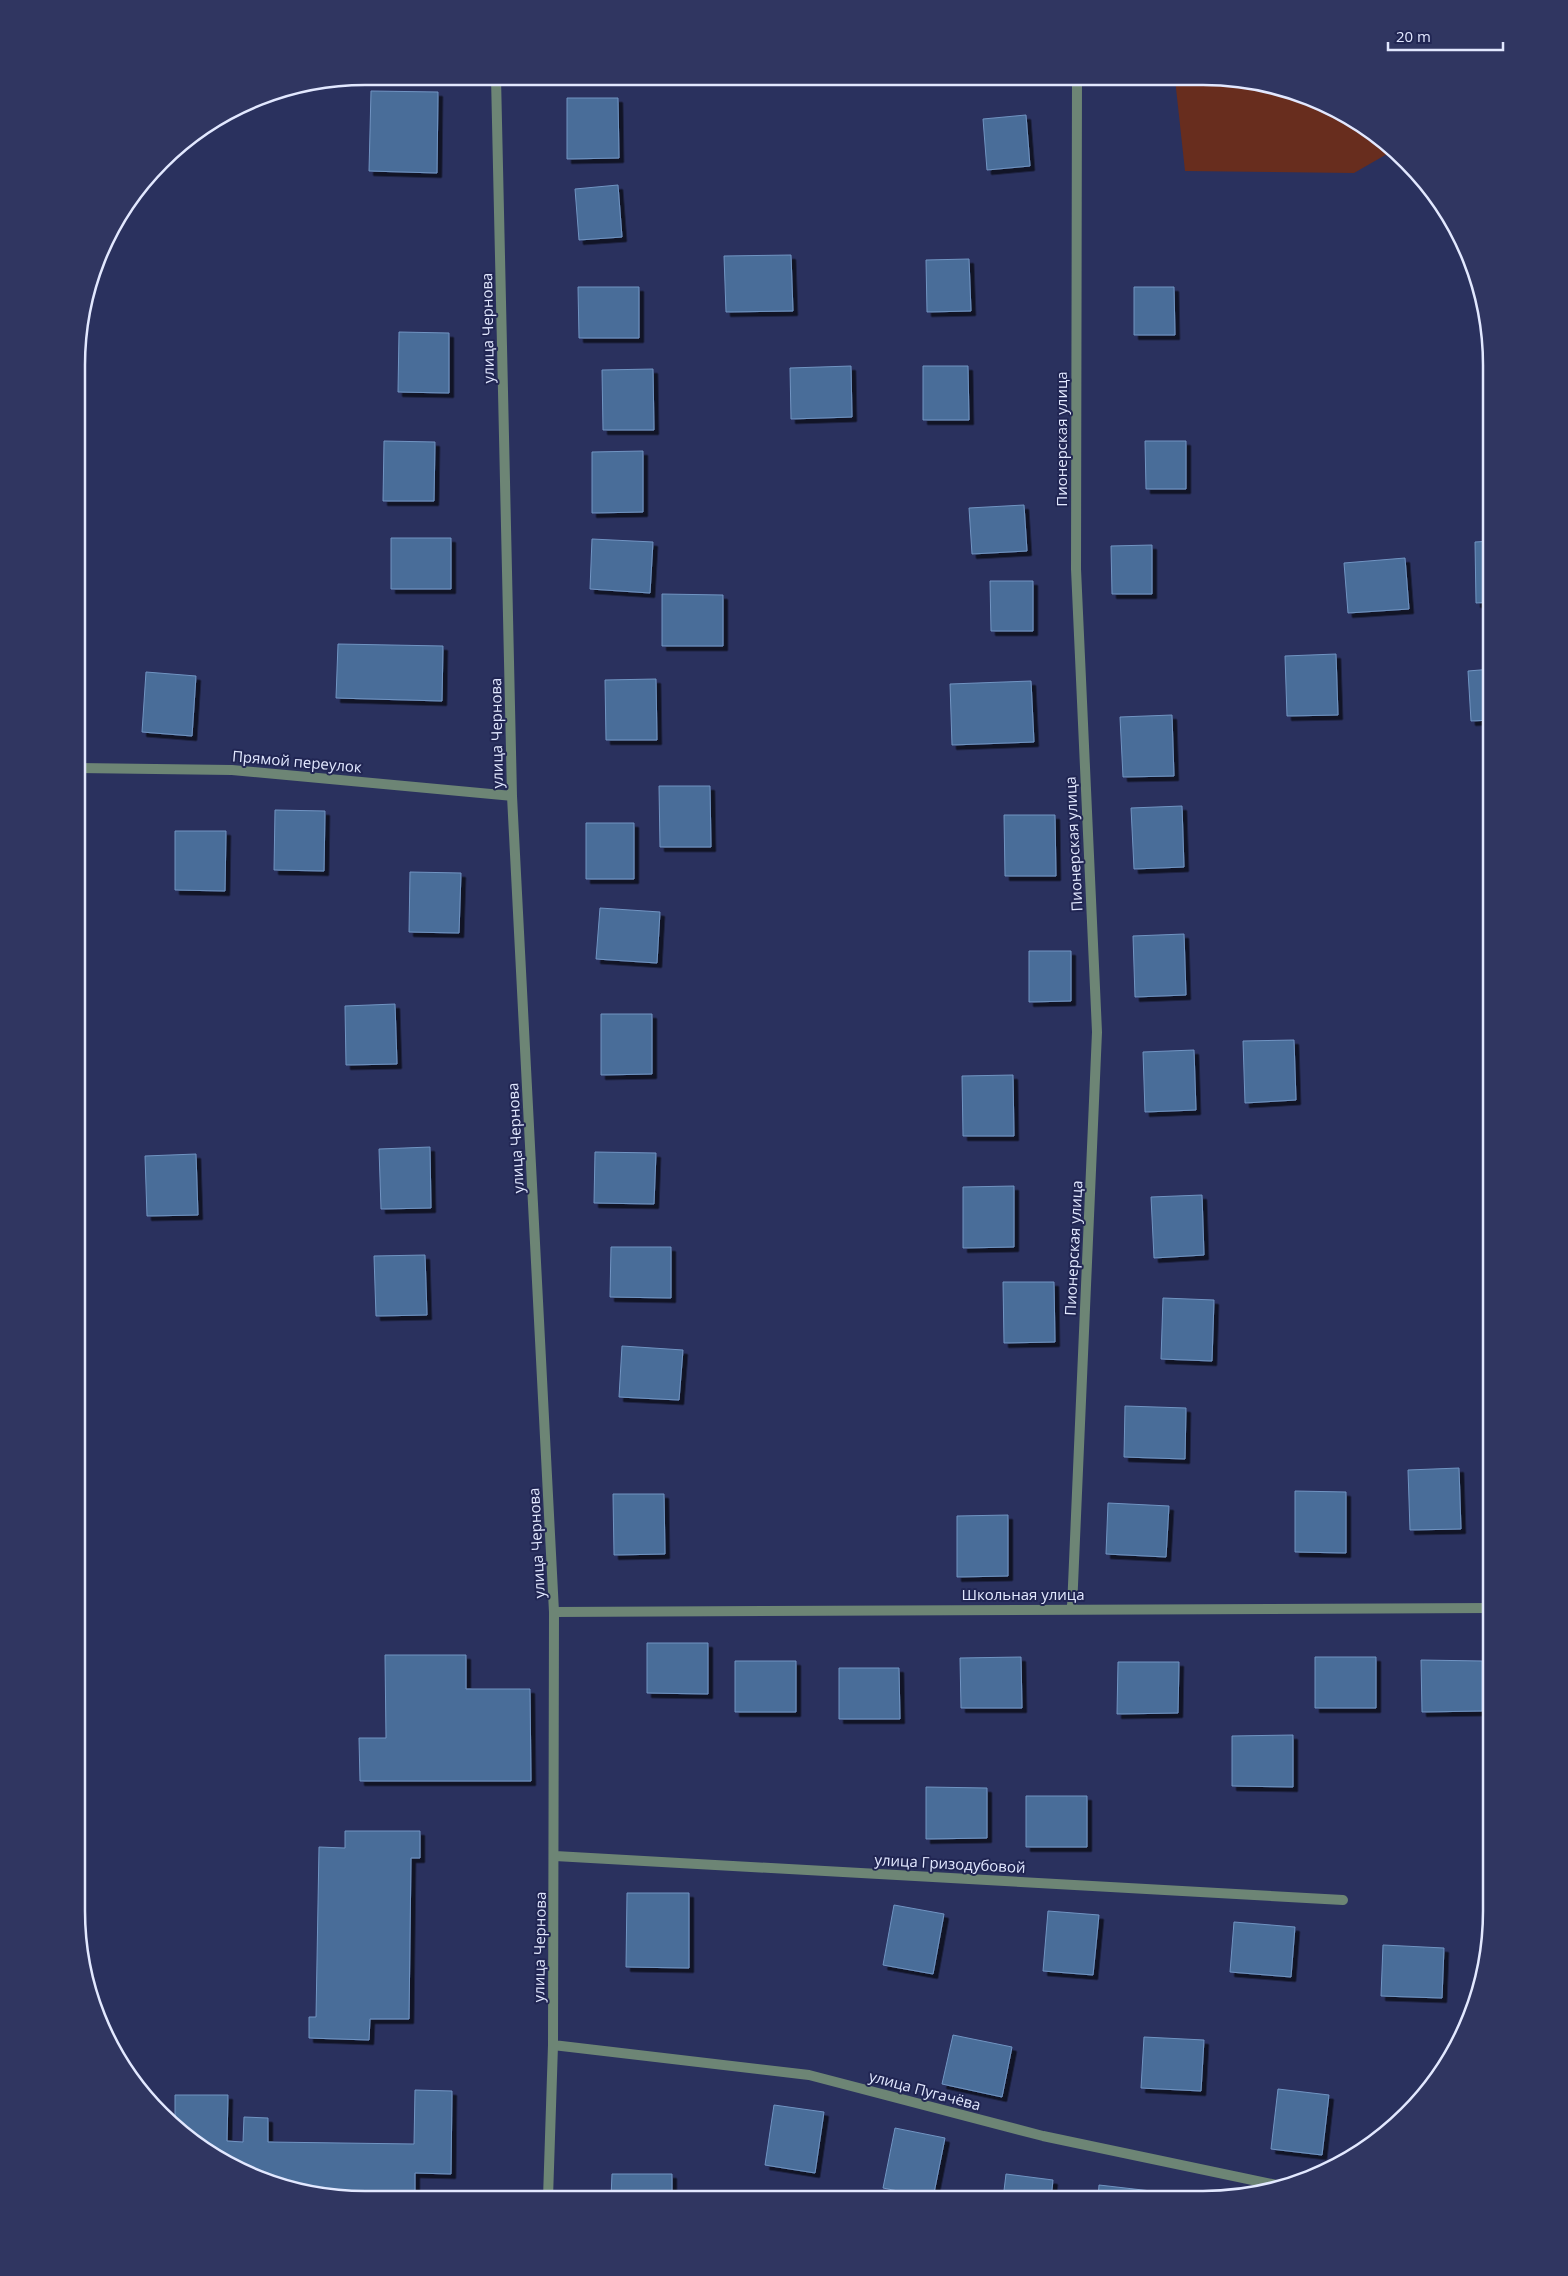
<svg xmlns="http://www.w3.org/2000/svg" width="1568" height="2276" viewBox="0 0 1568 2276" font-family="'Open Sans',sans-serif">
	<style>
		.green { fill: #682d1e }
		.building { fill: #4a6d99; stroke: #7094c2; filter: url(#shadow) }
		.lines { fill: none; stroke-linecap: round; stroke-linejoin: round }
		.street { stroke: #6d8575; stroke-width: 10 }
		.labels { text-anchor: middle; dominant-baseline: central; stroke-width: 4; stroke-linejoin: round; paint-order: stroke }
		.street-label { font-size: 15px; fill: #e2e8ff; stroke: #212653 }
		.rim { fill: none; stroke: #e2e8ff; stroke-width: 2.5 }
	</style>
	<defs>
		<filter id="shadow"><feDropShadow dx="4.5" dy="4.5" stdDeviation="0" flood-color="#0009"/></filter>
	</defs>
	<rect width="100%" height="100%" fill="#2a315e"/>
	<path class="green" d="M1175,79h66l73,19 65,38 15,14 -40,23 -169,-2z"/>
	<path class="building" d="M371,91l67,1 -1,81 -68,-2z
		M567,98h51l1,60 -52,1z
		M1026,115l4,51 -43,4 -4,-51z
		M618,185l4,52 -43,3 -4,-51z
		M791,255l2,56 -67,1 -2,-56z
		M969,259l2,52 -44,1 -1,-52z
		M578,287h61v51h-60z
		M1134,287h40l1,48h-41z
		M399,332l50,1v60l-51,-1z
		M851,366l1,51 -61,2 -1,-51z
		M923,366h45l1,54h-46z
		M653,369l1,61h-51l-1,-60z
		M384,441l51,1 -1,59h-51z
		M1145,441h41v48h-40z
		M643,451v61l-51,1v-61z
		M1024,505l3,46 -55,3 -3,-46z
		M391,538h60v51h-60z
		M592,539l61,3 -3,51 -60,-4z
		M1492,541v61l-16,1 -1,-61z
		M1152,545v49h-40l-1,-48z
		M1405,558l4,51 -61,4 -4,-50z
		M990,581h43v50h-42z
		M662,594l61,1v51h-61z
		M338,644l105,2 -1,55 -106,-3z
		M1336,654l2,61 -51,1 -2,-60z
		M1492,669v51l-21,1 -3,-50z
		M146,672l50,4 -4,60 -50,-4z
		M656,679l1,61h-51l-1,-60z
		M1031,681l3,61 -82,3 -2,-61z
		M1172,715l2,61 -51,1 -3,-60z
		M659,786h51l1,61h-51z
		M1182,806l2,61 -50,2 -3,-61z
		M275,810l50,1 -1,60 -50,-1z
		M1004,815h51l1,61h-51z
		M586,823h48v56h-48z
		M175,831h51l-1,60 -50,-1z
		M410,872l51,1 -2,60 -50,-1z
		M600,908l60,4 -3,51 -61,-4z
		M1184,934l2,61 -51,2 -2,-61z
		M1029,951h42v50l-42,1z
		M395,1004l2,60 -51,1 -1,-59z
		M601,1014h51v60l-51,1z
		M1294,1040l2,60 -51,3 -2,-62z
		M1194,1050l2,60 -51,2 -2,-60z
		M1013,1075l1,61h-51l-1,-60z
		M430,1147l1,61 -50,1 -2,-60z
		M595,1152l61,1 -2,51 -60,-1z
		M196,1154l2,61 -51,1 -2,-60z
		M1014,1186v61l-51,1v-61z
		M1202,1195l2,60 -50,3 -3,-61z
		M611,1247h60v51l-61,-1z
		M425,1255l2,60 -51,1 -2,-60z
		M1003,1282h51l1,60 -51,1z
		M1163,1298l51,2 -2,61 -51,-2z
		M622,1346l61,4 -4,50 -60,-3z
		M1125,1406l61,2 -1,51 -61,-2z
		M1459,1468l2,61 -51,1 -2,-60z
		M1295,1491l51,1v61l-51,-1z
		M1489,1493h2v61z
		M613,1494h51l1,60 -51,1z
		M1108,1503l61,3 -3,51 -60,-3z
		M1008,1515v61l-51,1v-61z
		M647,1643h61v51l-61,-1z
		M385,1655h81v34h64l1,92h-171l-1,-43h27z
		M1021,1657l1,51h-61l-1,-50z
		M1315,1657h61v51h-61z
		M1421,1660l61,1v50l-60,1z
		M735,1661h61v51h-61z
		M1118,1662h61l-1,51 -61,1z
		M839,1668h60l1,51h-61z
		M1293,1735v52l-61,-1v-50z
		M926,1787l61,1v50l-61,1z
		M1026,1796h61v51h-61z
		M345,1831h75v27h-9l-2,161h-39l-1,21 -60,-2v-21h7l3,-170 26,1z
		M627,1893h62v75l-63,-1z
		M894,1905l50,9 -11,60 -50,-9z
		M1048,1911l51,4 -6,60 -50,-4z
		M1234,1922l61,5 -4,50 -61,-5z
		M1383,1945l61,3 -2,50 -61,-2z
		M953,2035l59,12 -10,50 -60,-13z
		M1144,2037l60,3 -3,51 -60,-3z
		M1278,2089l51,6 -7,60 -51,-6z
		M415,2090l37,1 -1,83 -36,-1v22l-103,-1 -40,-10 -68,-33 -29,-26v-30h53l-1,46 16,1 1,-25 24,1v24l146,2z
		M774,2105l50,7 -9,61 -50,-8z
		M895,2128l50,10 -12,60 -50,-10z
		M612,2174h60v24h-61z
		M1006,2174l47,6 -2,19h-48z
		M1099,2185l61,7 -1,8 -61,-1z"/>
	<g class="lines">
		<path class="street" d="M496,77l16,719 42,816 -1,433 -5,153
			M78,768l154,2 280,26
			M1072,1608l25,-576 -21,-463 1,-491
			M554,1612l937,-4
			M555,1856l788,44
			M553,2045l256,30 234,61 243,51"/>
	</g>
	<g class="labels">
		<g class="street-label">
			<text transform="translate(487 328) rotate(-91)">улица Чернова</text>
			<text transform="translate(1061 439) rotate(-90)">Пионерская улица</text>
			<text transform="translate(496 733) rotate(-91)">улица Чернова</text>
			<text transform="translate(297 761) rotate(5)">Прямой переулок</text>
			<text transform="translate(1073 844) rotate(-93)">Пионерская улица</text>
			<text transform="translate(515 1138) rotate(-93)">улица Чернова</text>
			<text transform="translate(1073 1248) rotate(-87)">Пионерская улица</text>
			<text transform="translate(536 1543) rotate(-93)">улица Чернова</text>
			<text x="1023" y="1594">Школьная улица</text>
			<text transform="translate(950 1863) rotate(3)">улица Гризодубовой</text>
			<text transform="translate(539 1947) rotate(-89)">улица Чернова</text>
			<text transform="translate(925 2090) rotate(15)">улица Пугачёва</text>
		</g>
	</g>
	<path d="M0 0H1568V2276H0ZM365 85H1203A280 280 0 0 1 1483 365V1911A280 280 0 0 1 1203 2191H365A280 280 0 0 1 85 1911V365A280 280 0 0 1 365 85Z" fill="#303661" fill-rule="evenodd"/>
	<path class="rim" d="M365 85H1203A280 280 0 0 1 1483 365V1911A280 280 0 0 1 1203 2191H365A280 280 0 0 1 85 1911V365A280 280 0 0 1 365 85Z"/>
	<path d="M1388 42v8h115v-8" fill="none" stroke="#e2e8ff" stroke-width="2.5"/>
	<text x="1396" y="42" font-size="15" fill="#e2e8ff" stroke="#212653" stroke-width="4" paint-order="stroke">20 m</text>
</svg>
